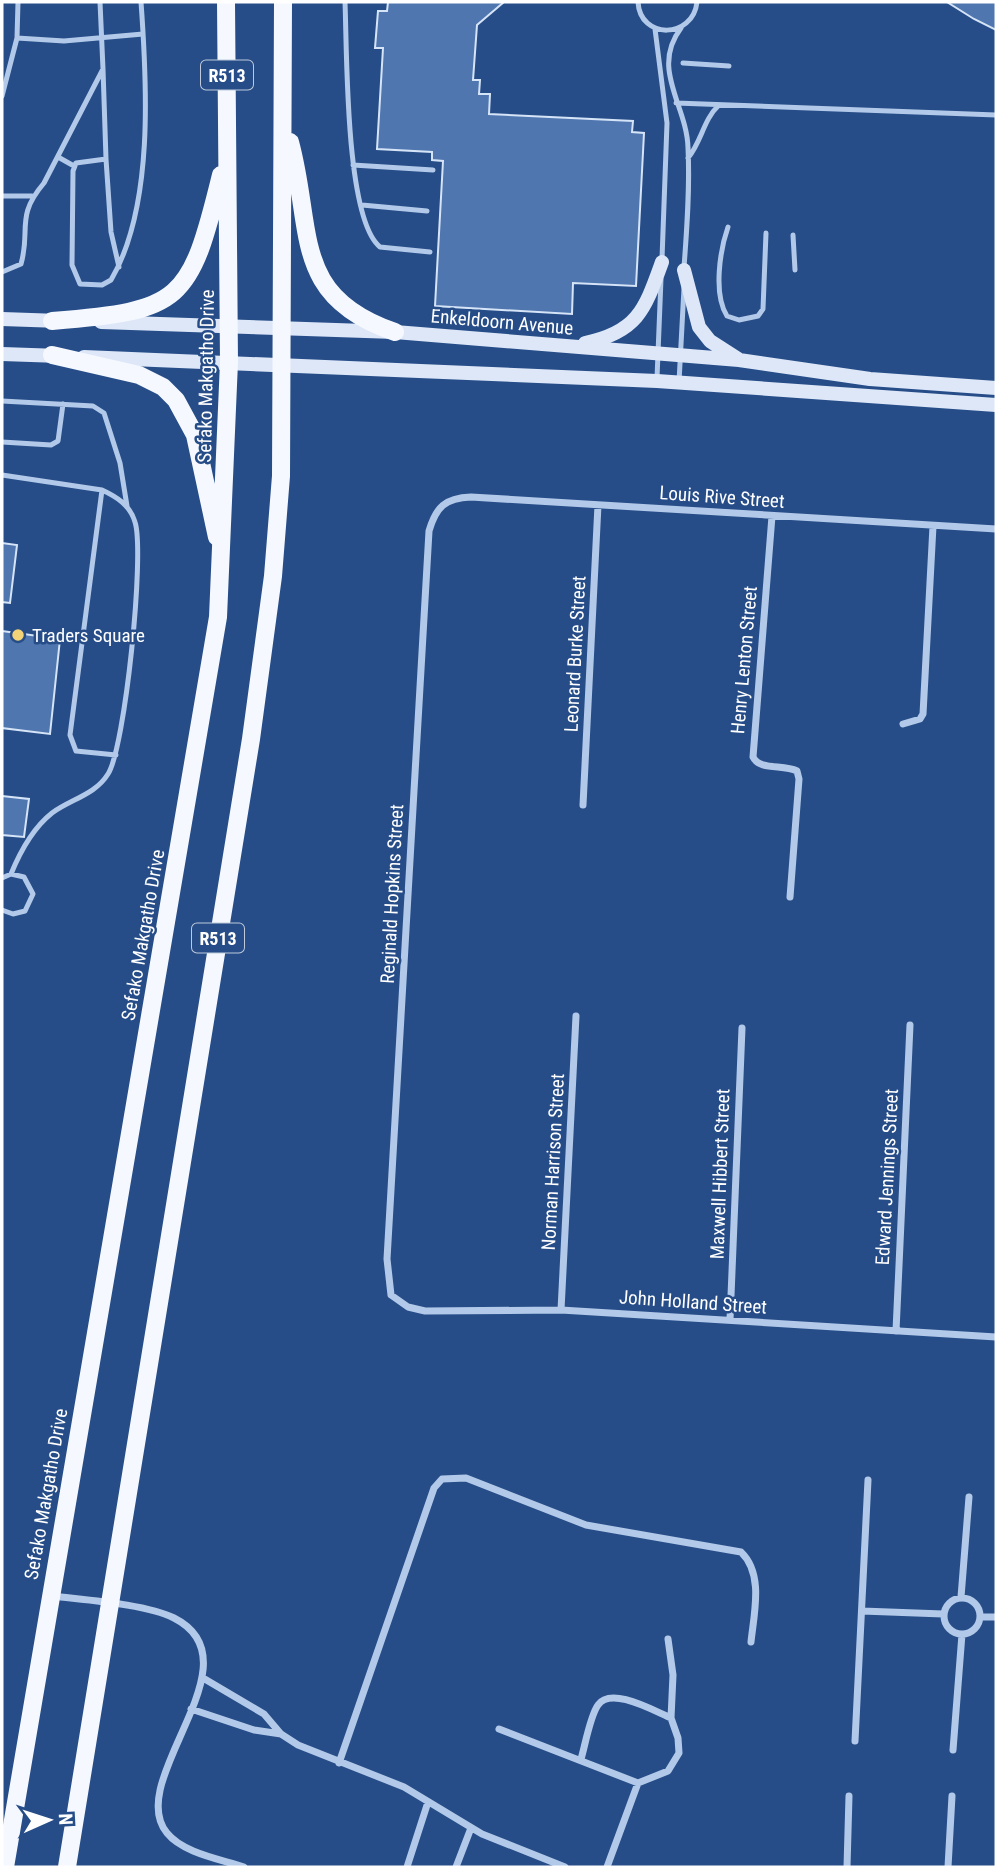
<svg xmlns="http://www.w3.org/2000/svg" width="998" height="1869" viewBox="0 0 998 1869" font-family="'Roboto Condensed',sans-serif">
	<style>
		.building { fill: #4f76af; stroke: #d6e4f7; stroke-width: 2 }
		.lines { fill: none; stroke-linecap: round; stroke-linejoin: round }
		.lane { stroke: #b2c9e9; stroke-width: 5 }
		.street { stroke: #b2c9e9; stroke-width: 7 }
		.secondary { stroke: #dde7f8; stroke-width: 14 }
		.primary { stroke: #f5f8fe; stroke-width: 18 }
		.poi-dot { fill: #f2d377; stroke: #264d88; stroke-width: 2.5 }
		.labels { text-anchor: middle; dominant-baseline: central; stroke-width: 5; stroke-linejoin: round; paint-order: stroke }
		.shield { fill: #264d88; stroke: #becadb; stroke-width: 2 }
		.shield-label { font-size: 18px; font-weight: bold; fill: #fff }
		.street-label { font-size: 19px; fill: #fff; stroke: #264d88 }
		.poi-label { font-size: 19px; fill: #fff; stroke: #264d88; text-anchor: start }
	</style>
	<rect width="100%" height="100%" fill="#264d88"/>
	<path class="building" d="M388,2h116l-27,23 -4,55h7l-1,14h11l-1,20 144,7 -1,11 12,1 -8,153 -63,-3 -1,31 -137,-8 8,-145 -11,-1v-8l-55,-3 6,-101h-8l3,-37h9z
		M947,2h49v28l-22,-11z
		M2,543l15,2 -7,58 -8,-1z
		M2,631l58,8 -10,95 -48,-6z
		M2,796l27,3 -5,38 -22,-2z"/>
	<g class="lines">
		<path class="lane" d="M345,2c2,48 0,217 35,245l50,5
			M638,2c2,38 55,37 59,0
			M681,28c-31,41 6,77 7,120 2,39 -1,80 -4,119
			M655,29l12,94 -5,136
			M17,38l47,3 79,-7
			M683,63l46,3
			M103,69l3,90 -30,4 -3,8 -1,94 8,19 22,1 9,-5c43,-73 36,-196 30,-278
			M2,96l15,-58 1,-36
			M676,103l320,12
			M58,157l16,9
			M688,158c14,-17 15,-38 31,-53
			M106,159l5,73 8,35
			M353,165l80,5
			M2,196h30
			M362,205l65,6
			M728,227c-8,23 -15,67 -1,89l12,4 19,-4 5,-7 3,-76
			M793,235l2,35
			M2,272l19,-8c10,-35 -6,-47 23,-81l59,-114 -3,-67
			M657,378l4,-99
			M679,382l5,-94
			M2,401l91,5 11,7 16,50 7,43
			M2,442l49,3 7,-4 5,-37
			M2,475l100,15c15,7 28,15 33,32 10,31 -10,226 -27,252 -13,21 -37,25 -56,39 -19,15 -32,39 -41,61
			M102,490l-32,245 6,16 40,4
			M2,878l9,-4 13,3 9,17 -8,17 -12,3 -11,-4"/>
		<path class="street" d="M772,516l-19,241c7,14 30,7 44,14l2,8 -9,118
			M996,529l-525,-32c-26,1 -35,10 -42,34l-42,728 4,36 17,12 17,4 136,-1 435,27
			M903,724l17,-5 3,-5 10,-188
			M583,805l15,-300
			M561,1310l15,-294
			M730,1320l12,-292
			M896,1331l14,-306
			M53,1596c33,4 93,8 121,22 87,44 -51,162 -7,215 16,20 53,26 77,34
			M961,1597l8,-100
			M944 1616a18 18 0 1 1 36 0a18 18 0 1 1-36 0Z
			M862,1611l81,3
			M980,1617h16
			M203,1678l61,36 17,20 17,11 106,42 78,47 83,33
			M191,1709l63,21 27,4
			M499,1729l139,54
			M855,1741l13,-261
			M953,1750l9,-116
			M581,1759c4,-13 9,-43 17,-54 13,-19 56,6 73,13
			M339,1763l95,-275 8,-9 24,-1 120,47 155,27c23,22 13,61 10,90
			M407,1867l21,-65
			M456,1867l15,-39
			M607,1867l31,-84 30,-12 11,-18 -1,-15 -7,-20 2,-43 -5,-36
			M847,1867l2,-71
			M948,1867l4,-71"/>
		<path class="secondary" d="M684,270l15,57 11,14 28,18
			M2,319l58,2
			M101,322l294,10 344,28 131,19 126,9
			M585,343c53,-11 60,-34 77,-81
			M2,354l58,2
			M84,357l573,24 339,24"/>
		<path class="primary" d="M290,142c24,88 0,154 105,190
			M52,321c130,-10 138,-19 169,-146
			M52,355l87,20 24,12 13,13 19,35 22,102
			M5,1867l213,-1250 11,-255 -3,-360
			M67,1867l184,-1128 22,-163 8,-100 2,-474"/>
	</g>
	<circle class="poi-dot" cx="18" cy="635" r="7"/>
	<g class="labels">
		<g class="shield">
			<rect x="201" y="60.5" width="52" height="29" rx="5"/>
			<rect x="192" y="923.5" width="52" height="29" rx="5"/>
		</g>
		<g class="shield-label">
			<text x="227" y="75">R513</text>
			<text x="218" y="938">R513</text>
		</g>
		<g class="street-label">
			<text transform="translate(502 322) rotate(5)">Enkeldoorn Avenue</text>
			<text transform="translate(206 376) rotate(-89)">Sefako Makgatho Drive</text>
			<text transform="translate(722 497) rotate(4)">Louis Rive Street</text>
			<text transform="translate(575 654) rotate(-87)">Leonard Burke Street</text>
			<text transform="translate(744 660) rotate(-85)">Henry Lenton Street</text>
			<text transform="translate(392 894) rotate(-87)">Reginald Hopkins Street</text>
			<text transform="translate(143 935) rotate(-80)">Sefako Makgatho Drive</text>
			<text transform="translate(553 1162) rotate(-87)">Norman Harrison Street</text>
			<text transform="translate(720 1174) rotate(-88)">Maxwell Hibbert Street</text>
			<text transform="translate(887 1177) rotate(-87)">Edward Jennings Street</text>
			<text transform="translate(693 1302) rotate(4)">John Holland Street</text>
			<text transform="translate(46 1494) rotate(-80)">Sefako Makgatho Drive</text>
		</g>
		<g class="poi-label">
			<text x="32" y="635">Traders Square</text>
		</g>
	</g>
	<rect width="998" height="1869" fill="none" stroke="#ffffff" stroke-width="7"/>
	<g transform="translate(49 1820) rotate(87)" stroke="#264d88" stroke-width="5" paint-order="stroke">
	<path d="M0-5L12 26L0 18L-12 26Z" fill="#ffffff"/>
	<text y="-10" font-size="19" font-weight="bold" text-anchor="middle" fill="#ffffff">N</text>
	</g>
</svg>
